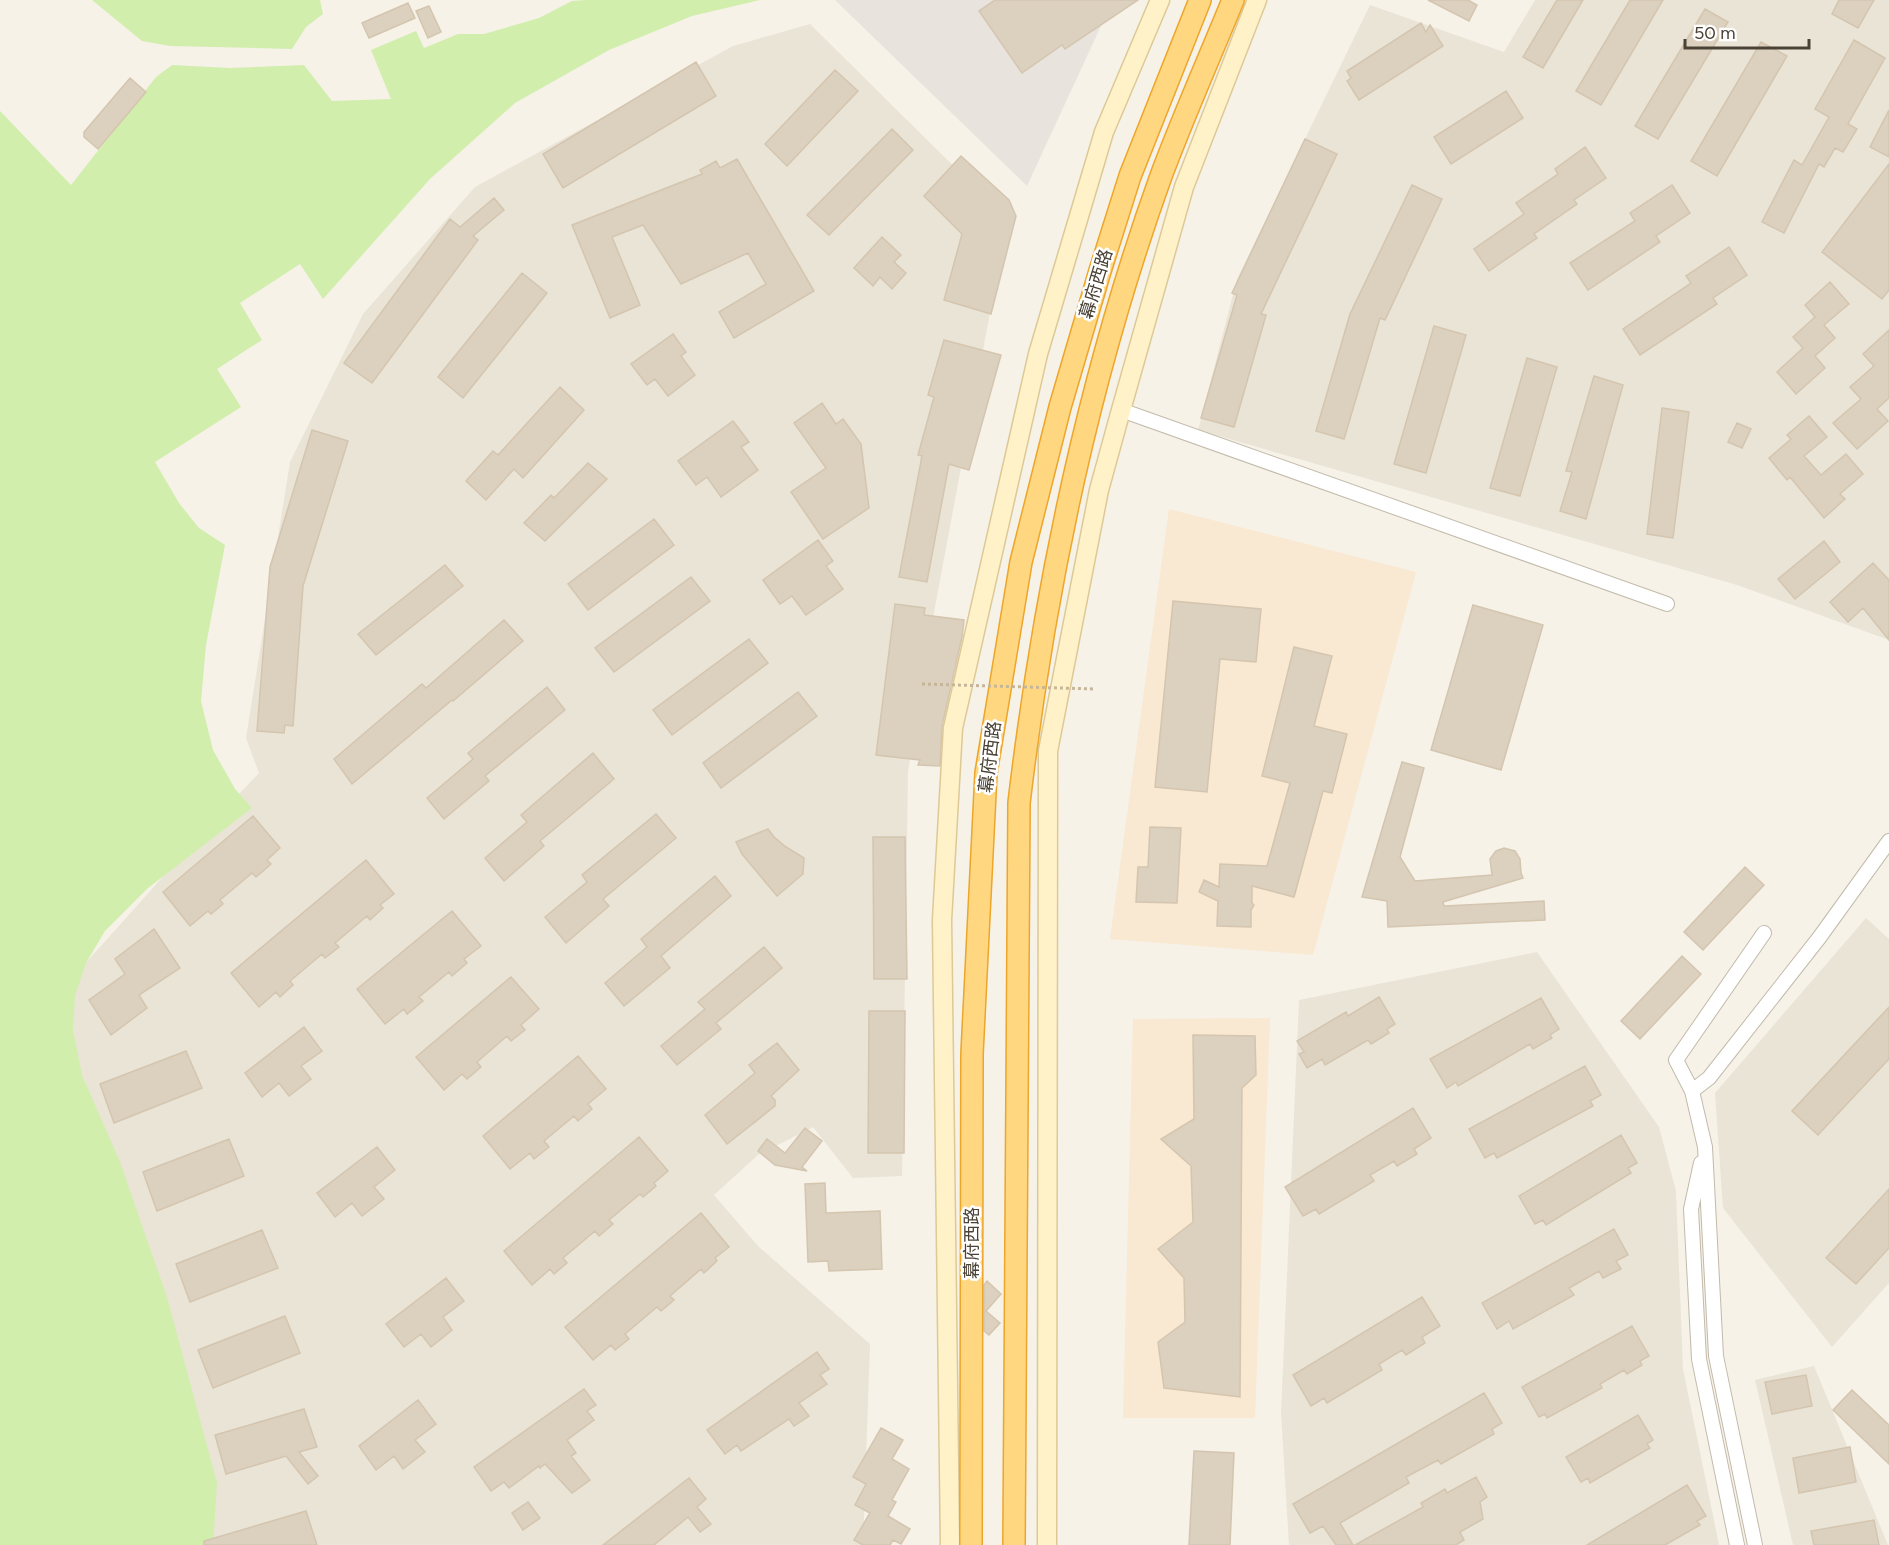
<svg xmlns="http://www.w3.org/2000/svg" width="1889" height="1545" viewBox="0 0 1889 1545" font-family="Figtree,'Noto Sans SC',sans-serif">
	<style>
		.residential { fill: #eae4d6 }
		.commercial { fill: #f9e8d2 }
		.industrial { fill: #e8e3dd }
		.green { fill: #d1eead }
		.building { fill: #dcd0bf; stroke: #d4c5af; stroke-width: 1.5 }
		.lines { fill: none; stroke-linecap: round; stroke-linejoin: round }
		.minor-casing { stroke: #c2baaa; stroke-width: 16 }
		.secondary-casing { stroke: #ddc995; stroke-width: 21 }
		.trunk-casing { stroke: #eda52a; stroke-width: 24 }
		.minor { stroke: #fff; stroke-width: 14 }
		.secondary { stroke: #fff2c9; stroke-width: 18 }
		.trunk { stroke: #ffd781; stroke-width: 21 }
		.path-bridge { stroke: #c6b699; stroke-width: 3; stroke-dasharray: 3 3; stroke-linecap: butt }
		.labels { text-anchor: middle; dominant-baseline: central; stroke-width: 5; stroke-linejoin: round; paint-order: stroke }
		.street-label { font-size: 18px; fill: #4a4236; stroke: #fff }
	</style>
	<rect width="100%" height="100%" fill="#f6f2e8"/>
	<path class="residential" d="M1535,0h354v640l-152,-55 -539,-155 39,-151 133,-274 134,47z
		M810,24l190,188 4,26 -69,369 -27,165 -6,404 -49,2 -40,-51 -55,28 -44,40 44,51 112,98 -7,201h-668l-142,-512 13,-48 145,-162 48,-50 -13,-35 44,-276 73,-148 112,-127 258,-141z
		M1866,918l23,21v344l-57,64 -109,-139 -8,-115z
		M1537,952l122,175 17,64 7,178 36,176h-430l-8,-132 18,-413z
		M1814,1366l74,179h-95l-38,-165z"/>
	<path class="commercial" d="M1169,509l247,63 -103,383 -203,-16z
		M1270,1018l-15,400h-132l10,-399z"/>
	<path class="industrial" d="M835,0h278l-86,186z"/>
	<path class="green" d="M92,0h228l3,14 -17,13 -14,22 -122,-3 -28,-5z
		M586,0h174l-68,16 -83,34 -94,53 -85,76 -107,120 -23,-35 -60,39 22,37 -45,29 24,38 -86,55 24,41 20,25 26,17 -19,100 -5,56 12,49 22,39 17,19 -104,80 -43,43 -19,32 -11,33 -2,34 9,45 38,87 47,135 50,186 -4,62h-213v-1434l71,74 85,-108 16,-12 58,3 74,-3 28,36 59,-2 -20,-49 45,-19 8,17 34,-14h26l55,-16 33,-17z"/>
	<path class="building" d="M995,0h143l-73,49 -3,-4 -40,28 -43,-62z
		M1428,0h40l9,5 -8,16z
		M1557,0h26l-40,68 -20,-11z
		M1630,0h33l-62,105 -25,-14z
		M1839,0h35l-16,28 -26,-14z
		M408,3l7,15 -46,20 -7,-15z
		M429,6l12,26 -13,6 -12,-27z
		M1705,9l23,13 -70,117 -23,-13z
		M1421,23l5,9 4,-7 13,21 -84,54 -12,-19 4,-3 -4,-7z
		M1854,40l31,18 -37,66 9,5 -14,23 -8,-4 -11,19 -5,-3 -35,69 -22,-11 32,-62 8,5 27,-48 -14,-8z
		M1761,42l26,14 -70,120 -26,-15z
		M696,62l20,34 -153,92 -20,-34z
		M835,70l23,21 -71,75 -22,-22z
		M130,78l16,14 -48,57 -14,-12v-5z
		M1506,91l17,27 -72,46 -17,-27z
		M1889,110v47l-19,-10z
		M892,129l21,21 -84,85 -22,-20z
		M1305,139l32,15 -76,160 5,1 -32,112 -33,-9 36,-123 -5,-2z
		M1585,147l21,31 -32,22 3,4 -43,30 3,4 -48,33 -15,-22 50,-35 -8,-11 42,-29 -3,-5z
		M961,156l48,44 7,16 -25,98 -47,-14 18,-66 -38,-38z
		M737,159l77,132 -80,47 -15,-26 47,-28 -18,-31 -67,31 -38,-59 -31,12 28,68 -30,13 -38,-93 130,-51 -2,-4 16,-9 4,7z
		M1889,164v126l-7,9 -60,-47z
		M1412,185l30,14 -57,121 -5,-2 -36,121 -28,-8 34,-117z
		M1672,185l18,28 -34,23 4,6 -72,48 -18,-27 65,-42 -5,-8z
		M494,198l10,12 -31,26 5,4 -106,143 -28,-20 106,-144 10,8z
		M882,237l19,18 -7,7 12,11 -14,16 -12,-12 -7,9 -19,-18z
		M1729,247l18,28 -34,23 4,6 -77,51 -17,-26 68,-46 -5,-7z
		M522,273l25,20 -84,105 -25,-21z
		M1830,282l19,22 -25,21 11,13 -20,18 10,12 -29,26 -19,-22 26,-24 -10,-11 22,-20 -10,-12z
		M1434,326l32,9 -40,138 -32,-9z
		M1889,330v68l-12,11 11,12 -31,28 -24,-26 28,-24 -11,-12 24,-21 -11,-12z
		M673,334l13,18 -5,4 14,19 -27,21 -13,-17 -8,6 -16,-21z
		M944,340l57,15 -32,115 -20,-6 -22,118 -28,-5 23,-121 -4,-1 16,-58 -6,-2z
		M1527,358l30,9 -37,129 -30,-8z
		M1594,376l29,9 -37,134 -26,-8 12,-39 -6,-1z
		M560,387l24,23 -61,68 -9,-9 -28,31 -20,-19 27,-30 5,4z
		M822,403l14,21 7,-5 18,25 8,64 -46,31 -32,-47 35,-24 -32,-45z
		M1662,408l27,4 -16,126 -26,-4z
		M1809,416l18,21 -23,19 17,19 25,-21 17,20 -23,20 5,5 -21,19 -34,-41 -3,3 -18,-22 22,-19 -4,-4z
		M733,421l16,21 -8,5 17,23 -37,27 -14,-20 -11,8 -18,-24z
		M1737,423l14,6 -9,19 -14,-6z
		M312,430l36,11 -45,145 -10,140 -8,-1 -1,8 -27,-2 13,-164z
		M588,463l19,16 -62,62 -21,-18 27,-28 3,3z
		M654,519l20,26 -86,65 -20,-26z
		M818,540l15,21 -7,5 17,23 -37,26 -14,-19 -12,8 -17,-24z
		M1824,541l16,21 -45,37 -17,-20z
		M1873,563l16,17v60l-26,-32 -15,14 -18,-20z
		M445,565l18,21 -87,69 -18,-21z
		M691,577l19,24 -96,71 -19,-24z
		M1173,601l88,8 -5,53 -36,-3 -13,133 -52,-5z
		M895,604l30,4 -1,7 40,5 -2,17 -20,89 -2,40 -22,-1 2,-5 -44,-5z
		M1473,605l70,20 -42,145 -70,-20z
		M504,620l19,21 -70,60 -1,-1 -100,84 -18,-25 88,-75 4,4z
		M749,639l19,24 -96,72 -19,-25z
		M1294,647l38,9 -18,70 33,8 -15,59 -9,-2 -29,106 -42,-11v17l2,2 -3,5v17l-34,-1 1,-25 -19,-9 5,-12 15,7 1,-23 47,2 23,-83 -28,-7z
		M547,687l18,23 -80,66 4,5 -45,38 -17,-21 46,-39 -5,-6z
		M798,692l19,24 -96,72 -18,-25z
		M593,753l21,26 -74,62 4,5 -40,35 -19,-23 42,-36 -6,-7z
		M1402,762l22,6 -24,89 15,24 77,-6 -2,-16 6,-8 8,-3 11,3 5,8 1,14 2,5 -80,24 1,4 100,-5 1,19 -157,7 -1,-26 -25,-4z
		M656,814l20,24 -73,61 6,7 -43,37 -21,-26 42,-35 -5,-7z
		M253,816l27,32 -13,12 4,4 -15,13 -4,-4 -32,27 3,4 -12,10 -3,-3 -18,15 -27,-34z
		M1150,827l31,1 -4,75 -41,-1 2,-35h10z
		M768,829l6,8 12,10 18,11 -1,16 -26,22 -35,-42 -6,-12z
		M873,837h32l2,142h-33z
		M366,860l28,34 -14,11 3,3 -13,12 -3,-4 -32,27 4,4 -14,11 -3,-4 -32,27 3,4 -13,12 -4,-5 -17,15 -28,-34z
		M1745,867l19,18 -61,65 -19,-18z
		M715,876l16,20 -70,60 9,12 -46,38 -19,-23 42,-36 -6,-8z
		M452,911l29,35 -17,13 3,4 -15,13 -3,-4 -30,25 4,4 -16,13 -3,-5 -19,15 -28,-35z
		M154,929l26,39 -41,27 8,13 -36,27 -22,-35 36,-26 -10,-15z
		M764,947l18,21 -66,55 5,6 -44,36 -16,-19 44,-37 -7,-7z
		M1682,956l19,18 -61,65 -19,-18z
		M511,977l28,32 -18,16 4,5 -14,11 -4,-5 -30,26 4,5 -14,12 -5,-5 -18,16 -28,-33z
		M1379,997l16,27 -8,5 2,4 -18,11 -3,-4 -43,25 -3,-6 -15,9 -8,-14 5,-2 -7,-11 49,-29 2,4z
		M1541,998l18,31 -9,6 2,3 -19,11 -3,-5 -72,42 -2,-4 -9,6 -17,-29z
		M1889,1007v52l-71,76 -26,-24z
		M869,1011h36l-1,142h-36z
		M304,1027l18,24 -21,15 10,13 -22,17 -10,-13 -17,14 -17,-24z
		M1193,1035l62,1 1,39 -14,13 -2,309 -76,-9 -6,-46 27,-20 -1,-44 -26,-29 35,-27 -2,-56 -30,-27 33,-20z
		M777,1043l22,27 -28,26 4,4v6l-48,38 -22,-29 50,-42 -6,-8z
		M186,1051l16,37 -88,35 -14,-39z
		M578,1056l28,33 -18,15 4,5 -14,12 -4,-5 -30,25 5,6 -15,12 -4,-6 -20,16 -27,-33z
		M1585,1066l16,29 -11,6 3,5 -96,52 -3,-5 -9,5 -16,-29z
		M1413,1108l18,30 -17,11 3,5 -20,12 -3,-5 -24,14 4,6 -55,33 -3,-5 -13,7 -18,-29z
		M805,1128l17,13 -20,26 5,4 -32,-6 -17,-14 9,-12 18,14z
		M1621,1135l16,28 -9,5 3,5 -85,52 -3,-5 -8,4 -16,-28z
		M639,1137l29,34 -14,12 2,3 -13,11 -3,-3 -31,26 4,4 -14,12 -4,-5 -32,27 4,5 -13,11 -4,-5 -18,16 -28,-34z
		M229,1139l15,37 -87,35 -14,-39z
		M377,1147l18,23 -21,17 10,12 -22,17 -10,-13 -17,14 -18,-24z
		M825,1183l1,30 54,-2 2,58 -53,2 -1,-10 -20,1 -3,-78z
		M1889,1189v59l-33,36 -30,-26z
		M701,1213l28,34 -14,11 2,3 -13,12 -3,-4 -31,27 4,4 -13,11 -4,-4 -32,27 4,5 -14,11 -4,-5 -18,15 -28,-33z
		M1614,1229l14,26 -12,6 5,8 -18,9 -4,-7 -30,17 5,7 -61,34 -4,-8 -12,8 -15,-26z
		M262,1230l16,38 -88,34 -14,-38z
		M446,1278l18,23 -21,16 9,13 -21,17 -10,-13 -17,13 -18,-23z
		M987,1281l14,13 -15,17 14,12 -11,12 -5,-4v-46z
		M1422,1297l18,29 -18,11 3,6 -19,12 -4,-5 -23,14 3,6 -55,33 -3,-5 -13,8 -18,-31z
		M285,1316l15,37 -87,35 -15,-38z
		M1632,1326l17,30 -9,5 2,4 -15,9 -3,-4 -24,14 2,4 -55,30 -2,-4 -6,3 -17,-30z
		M817,1352l12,17 -9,6 7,9 -28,19 10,13 -15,10 -5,-7 -48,32 -4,-6 -12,9 -18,-24z
		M1806,1375l6,31 -40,8 -7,-32z
		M584,1389l12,16 -9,6 7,9 -27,20 9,13 -5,3 19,24 -18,13 -27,-29 -5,4 -1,-2 -30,22 -5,-6 -13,9 -17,-24z
		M1852,1390l37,35v39l-56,-54z
		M1484,1393l18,30 -10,6 2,5 -53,30 -3,-4 -32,17 3,6 -69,40 13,22h-17l-13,-19 -13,7 -17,-29z
		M418,1400l18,24 -21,16 10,12 -22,17 -9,-13 -18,14 -17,-24z
		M304,1409l13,38 -18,5 19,24 -10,8 -22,-28 -60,18 -11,-39z
		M1638,1415l15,25 -6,4 3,4 -60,35 -2,-5 -7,4 -15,-25z
		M881,1428l22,12 -11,19 17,10 -17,31 4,2 -8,14 22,13 -9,15 -8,-4 -3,5h-27l-9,-5 16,-27 -15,-8 11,-21 -13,-7z
		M1850,1447l6,35 -57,11 -6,-35z
		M1194,1451l40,2 -4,92h-41z
		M1476,1477l11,20 -7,5 3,17 -23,13 4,8 -8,5h-101l68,-38 -2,-4 24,-14 2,4z
		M689,1478l17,21 -9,8 14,17 -11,8 -12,-15 -34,28h-51z
		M1687,1485l19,31 -9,5 3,4 -35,20h-78z
		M528,1502l12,16 -17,12 -11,-17z
		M306,1511l11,34h-113v-4z
		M1874,1520l5,25h-65l-3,-14z"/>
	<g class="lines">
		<g class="minor-casing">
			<path id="minor" d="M1121,410l546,194
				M1692,1091l17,-13 110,-140 70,-97
				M1701,1163l-10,46 8,150 38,186
				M1755,1545l-39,-189 -11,-209 -13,-56 -16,-31 88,-127"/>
		</g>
		<g class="secondary-casing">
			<path id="secondary" d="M950,1545l-8,-625 11,-192 85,-374 66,-222 56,-132
				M1047,1545l1,-794 51,-261 22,-80 63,-223 73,-187"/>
		</g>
		<g class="trunk-casing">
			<path id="trunk" d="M971,1545l1,-491 14,-281 35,-211 39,-155 40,-136 30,-95 70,-176
				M1014,1545l5,-742c25,-211 70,-427 142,-627 22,-59 48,-117 72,-176"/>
		</g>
		<use href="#minor" class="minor"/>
		<use href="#secondary" class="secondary"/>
		<use href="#trunk" class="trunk"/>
		<path class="path-bridge" d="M922,684l173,5"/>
	</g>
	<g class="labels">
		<g class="street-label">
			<text transform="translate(1096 284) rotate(-73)">幕府西路</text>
			<text transform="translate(990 757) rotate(-83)">幕府西路</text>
			<text transform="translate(972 1243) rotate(-90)">幕府西路</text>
		</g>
	</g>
	<path d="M1685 39v9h124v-9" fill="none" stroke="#4a4236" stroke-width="3"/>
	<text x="1694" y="39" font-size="18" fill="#4a4236" stroke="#ffffff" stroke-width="4.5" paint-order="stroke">50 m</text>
</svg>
